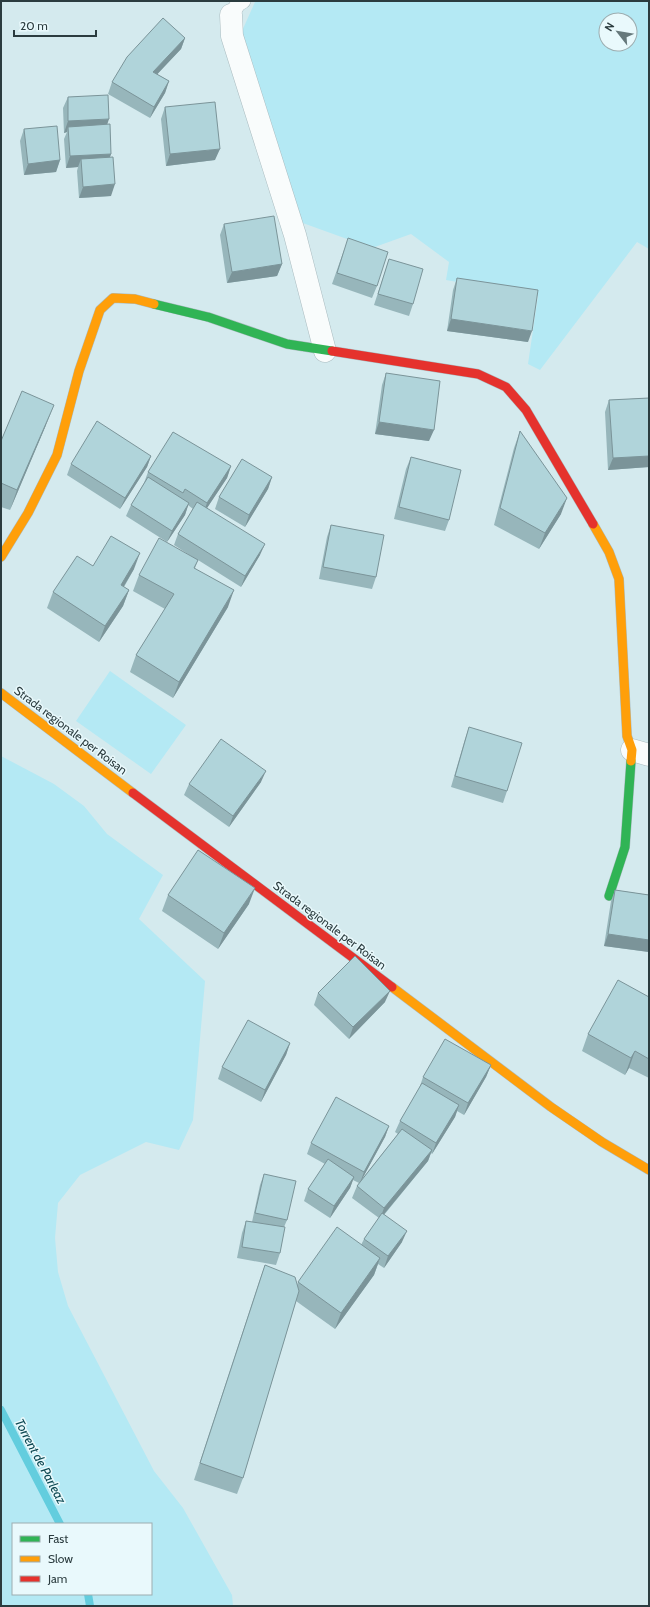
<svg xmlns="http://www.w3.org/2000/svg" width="650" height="1607" viewBox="0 0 650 1607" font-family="Cabin,sans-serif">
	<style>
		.green { fill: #b4e9f4; fill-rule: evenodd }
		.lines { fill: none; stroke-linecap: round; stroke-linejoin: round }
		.stream { stroke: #63cdde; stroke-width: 8 }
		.lane-casing { stroke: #abbcc0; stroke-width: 16 }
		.street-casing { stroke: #abbcc0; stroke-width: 23 }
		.fast-casing { stroke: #abbcc0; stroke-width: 10 }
		.slow-casing { stroke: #abbcc0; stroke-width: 10 }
		.jam-casing { stroke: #abbcc0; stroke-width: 10 }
		.lane { stroke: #f9fcfc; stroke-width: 15 }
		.street { stroke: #f9fcfc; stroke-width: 22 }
		.fast { stroke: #30b455; stroke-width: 9 }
		.slow { stroke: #ff9f0a; stroke-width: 9 }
		.jam { stroke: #e5322d; stroke-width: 9 }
		.wall { fill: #97b6bb }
		.shaded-wall { fill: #7b9499 }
		.building { fill: #b0d4da; stroke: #7b9499 }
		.labels { text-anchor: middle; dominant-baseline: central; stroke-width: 3; stroke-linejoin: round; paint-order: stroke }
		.street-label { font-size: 12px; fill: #2b3c3f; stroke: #e9f9fc }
		.water-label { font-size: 13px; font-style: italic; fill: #0d4953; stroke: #e9f9fc }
	</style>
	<rect width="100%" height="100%" fill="#d4eaee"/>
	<path class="green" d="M261,1h388v248l-12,-7 -97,128 -12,-6 10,-68 -92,-16 3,-18 -38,-28 -39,14 -72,-26 -58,-191 13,-29zM606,20h24v24h-24z
		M110,671l76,54 -35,49 -75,-53z
		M1,756l53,28 30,22 23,28 56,41 -24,44 66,62 -12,139 -14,30 -33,-8 -66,33 -22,28 -3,35 3,34 10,34 86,165 29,37 49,87 1,11h-232zM13,1524h138v70h-138z"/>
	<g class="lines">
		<path class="stream" d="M1,1410l59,114
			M88,1594l2,12"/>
		<g class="lane-casing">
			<path id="lane" d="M231,15l7,-11 5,-3"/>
		</g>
		<g class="street-casing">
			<path id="street" d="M231,15l1,21 63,199 30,116
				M632,750l17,5"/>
		</g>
		<g class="fast-casing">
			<path id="fast" d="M154,304l54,13 79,27 45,7
				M609,896l16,-49 6,-86"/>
		</g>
		<g class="slow-casing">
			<path id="slow" d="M593,524l16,28 10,27 8,157 5,14 -1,11
				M1,557l27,-44 29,-58 22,-84 21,-61 13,-12 22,1 19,5
				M1,693l132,100
				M392,987l159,120 51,35 47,28"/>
		</g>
		<g class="jam-casing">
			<path id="jam" d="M332,351l146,23 28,13 20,23 67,114
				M133,793l259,194"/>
		</g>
		<use href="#lane" class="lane"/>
		<use href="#street" class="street"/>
		<use href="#fast" class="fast"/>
		<use href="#slow" class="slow"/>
		<use href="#jam" class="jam"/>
	</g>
	<path class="wall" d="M185,38l-4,11 -24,25 12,7 -4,12 -15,25 -42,-24 4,-12z
		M68,97l39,28 4,29 -1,3 1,39 -32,2 -2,-27 1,-4 -12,1 -2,-29 3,-7 -3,1 -1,-25z
		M165,107l50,53 -49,6 -5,-47z
		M24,129l36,31 -4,12 -32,3 -4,-34z
		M224,224l58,40 -5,12 -50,7 -7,-48z
		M344,250l33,36 -5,12 -40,-14z
		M389,259l24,45 -4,12 -35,-11z
		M457,278l71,64 -81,-11 6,-41z
		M386,373l43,68 -54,-7 7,-49z
		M649,398v69l-41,3 -3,-58 4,-12z
		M46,425l-36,85 -9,-3v-66z
		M520,431l41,83 -22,35 -45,-24 20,-77z
		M151,456l-4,11 -27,42 -53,-34 4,-11z
		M411,457l38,63 -4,11 -51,-12 12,-50z
		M231,466l-4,12 -20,30 53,47 -19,32 -43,-27 -3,8 33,39 -55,91 -43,-26 6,-17 29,-46 -32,-18 6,-16 55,-17 -20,-13 4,-11 15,-25 -5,-4 -3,10 -18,27 -41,-26 5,-11 13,-22 4,-11z
		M272,477l-4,12 -23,38 -30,-18 4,-12z
		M331,525l45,52 -4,12 -53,-10 8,-42z
		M93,566l41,3 -10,18 5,3 -6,16 -24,36 -52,-34 6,-16z
		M469,727l38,64 -4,12 -52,-16 14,-48z
		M261,782l-32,45 -45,-32 5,-11z
		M615,890l34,5v57l-45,-6 7,-45z
		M168,895l81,9 -31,45 -56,-38z
		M318,993l67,9 -36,37 -35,-34z
		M649,997v81l-20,-10 -4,7 -43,-24 6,-17z
		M290,1043l-4,12 -25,47 -43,-23 4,-12z
		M491,1065l-5,12 -22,38 -7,-4 -2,6 -23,37 -1,-1 -3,8 -44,54 18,27 -18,26 -6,-4 -4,11 -39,54 -39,-28 -53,177 -6,16 -43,-14 65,-198 6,-17 32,20 1,-3 63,-37 3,-6 15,-21 -27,-20 5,-12 2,-3 -6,-3 -3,8 -20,30 -26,-17 4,-12 17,-25 -18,-10 4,-11 78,-17 -4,11 -23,42 36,-45 -3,-2 5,-11 19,-32 4,-12z
		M264,1174l23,46 -3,7 -4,26 -4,12 -39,-7 5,-25 4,-12 6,1 8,-37z"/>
	<path class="shaded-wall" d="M185,38l-4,11 -32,34 4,-11z
		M169,81l-4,12 -15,25 4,-11z
		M109,119l-4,12 -37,-4 -1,5 -3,1 4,-12z
		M220,149l-5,11 -49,6 4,-12z
		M111,154l-4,11 -26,-6 -3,8 -12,1 4,-12z
		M60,160l-4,12 -32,3 4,-11z
		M115,184l-4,12 -32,2 4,-11z
		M282,264l-5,12 -50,7 5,-11z
		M451,319l81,12 -4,11 -81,-11z
		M54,405l-8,20 -36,85 7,-20z
		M379,422l55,8 -5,11 -54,-7z
		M151,456l-4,11 -27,42 5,-11z
		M649,456v11l-41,3 5,-12z
		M231,466l-4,12 -24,36 4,-11z
		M272,477l-4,12 -23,38 4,-12z
		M567,498l-6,16 -22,35 6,-16z
		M189,503l-4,12 -18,27 5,-11z
		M265,544l-5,11 -19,32 4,-11z
		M140,553l-6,16 -19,32 6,-16z
		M129,590l-6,16 -24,36 6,-16z
		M234,590l-6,17 -55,91 6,-16z
		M266,771l-5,11 -32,45 4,-11z
		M255,888l-6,16 -31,45 6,-16z
		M608,934l41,6v12l-45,-6z
		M390,991l-5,11 -36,37 4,-12z
		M290,1043l-4,12 -25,47 4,-12z
		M635,1051l-6,17 -4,7 6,-17z
		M491,1065l-5,12 -22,38 4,-12z
		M459,1105l-4,12 -23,37 4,-11z
		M389,1126l-4,11 -25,46 4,-11z
		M432,1150l-4,11 -48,58 4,-11z
		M354,1177l-4,11 -20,30 4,-12z
		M407,1231l-5,11 -18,26 4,-12z
		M380,1258l-6,17 -39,54 6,-16z"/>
	<path class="building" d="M163,18l22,20 -32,34 16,9 -15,26 -42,-25 15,-25z
		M108,95l1,24 -41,2v-24z
		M215,102l5,47 -50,5 -5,-47z
		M110,124l1,30 -41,2 -2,-29z
		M57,126l3,34 -32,4 -4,-35z
		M113,157l2,27 -32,3 -2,-28z
		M274,216l8,48 -50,8 -8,-48z
		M348,238l40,14 -11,34 -40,-13z
		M389,259l34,10 -10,35 -35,-10z
		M457,278l81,12 -6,41 -81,-12z
		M386,373l54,8 -6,49 -55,-8z
		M22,391l32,14 -37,85 -16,-7v-42z
		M649,398v58l-36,2 -4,-58z
		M97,421l54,35 -26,42 -54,-34z
		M520,431l47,67 -22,35 -45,-25z
		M173,432l58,34 -24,37 -22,-14 -2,4 -35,-21z
		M411,457l50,13 -12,50 -50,-13z
		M242,459l30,18 -23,38 -30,-18z
		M148,477l41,26 -17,28 -41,-26z
		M197,502l68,42 -20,32 -67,-42z
		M331,525l53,10 -8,42 -53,-10z
		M111,536l29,17 -19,32 8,5 -24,36 -52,-34 24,-36 16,10z
		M159,538l39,22 -4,8 40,22 -55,92 -43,-27 38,-61 -35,-19z
		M469,727l53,16 -15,48 -52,-15z
		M221,739l45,32 -33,45 -44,-32z
		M198,850l57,38 -31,45 -56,-38z
		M615,890l34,5v45l-41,-6z
		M355,956l35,35 -37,36 -35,-34z
		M618,980l31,17v62l-14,-8 -4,7 -43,-24z
		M248,1020l42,23 -25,47 -43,-23z
		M445,1039l46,26 -23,38 -45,-26z
		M422,1083l37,22 -23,38 -36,-22z
		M336,1097l53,29 -25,46 -53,-29z
		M402,1129l30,21 -48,58 -27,-22z
		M328,1159l26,18 -20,29 -26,-17z
		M264,1174l32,7 -9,39 -32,-7z
		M382,1213l25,18 -19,25 -24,-17z
		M246,1221l39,6 -5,26 -38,-6z
		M337,1227l43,31 -39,55 -43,-31z
		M265,1265l30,12 4,14 -56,187 -43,-15z"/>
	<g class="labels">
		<g class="street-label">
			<text transform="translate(71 730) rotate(37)">Strada regionale per Roisan</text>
			<text transform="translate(330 925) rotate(37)">Strada regionale per Roisan</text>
		</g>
		<g class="water-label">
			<text transform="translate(41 1461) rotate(62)">Torrent de Parleaz</text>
		</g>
	</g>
	<rect width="650" height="1607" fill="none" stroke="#2b3c3f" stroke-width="4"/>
	<rect x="12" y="1523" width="140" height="72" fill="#e9f9fc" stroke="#9dadb0"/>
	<rect x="20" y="1536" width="20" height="6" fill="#30b455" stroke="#9dadb0"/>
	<text x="48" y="1543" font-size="12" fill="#2b3c3f">Fast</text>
	<rect x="20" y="1556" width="20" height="6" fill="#ff9f0a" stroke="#9dadb0"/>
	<text x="48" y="1563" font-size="12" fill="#2b3c3f">Slow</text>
	<rect x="20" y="1576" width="20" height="6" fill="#e5322d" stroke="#9dadb0"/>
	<text x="48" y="1583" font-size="12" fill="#2b3c3f">Jam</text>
	<g transform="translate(618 32) rotate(301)"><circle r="19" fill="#e9f9fc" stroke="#9dadb0"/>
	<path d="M0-3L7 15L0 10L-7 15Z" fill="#66797c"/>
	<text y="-6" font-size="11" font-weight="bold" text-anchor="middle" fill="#2b3c3f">N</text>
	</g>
	<path d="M14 30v6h82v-6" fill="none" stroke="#2b3c3f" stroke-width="2"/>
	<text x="20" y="30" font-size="12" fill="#2b3c3f" stroke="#e9f9fc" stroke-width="3" paint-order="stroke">20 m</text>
</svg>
